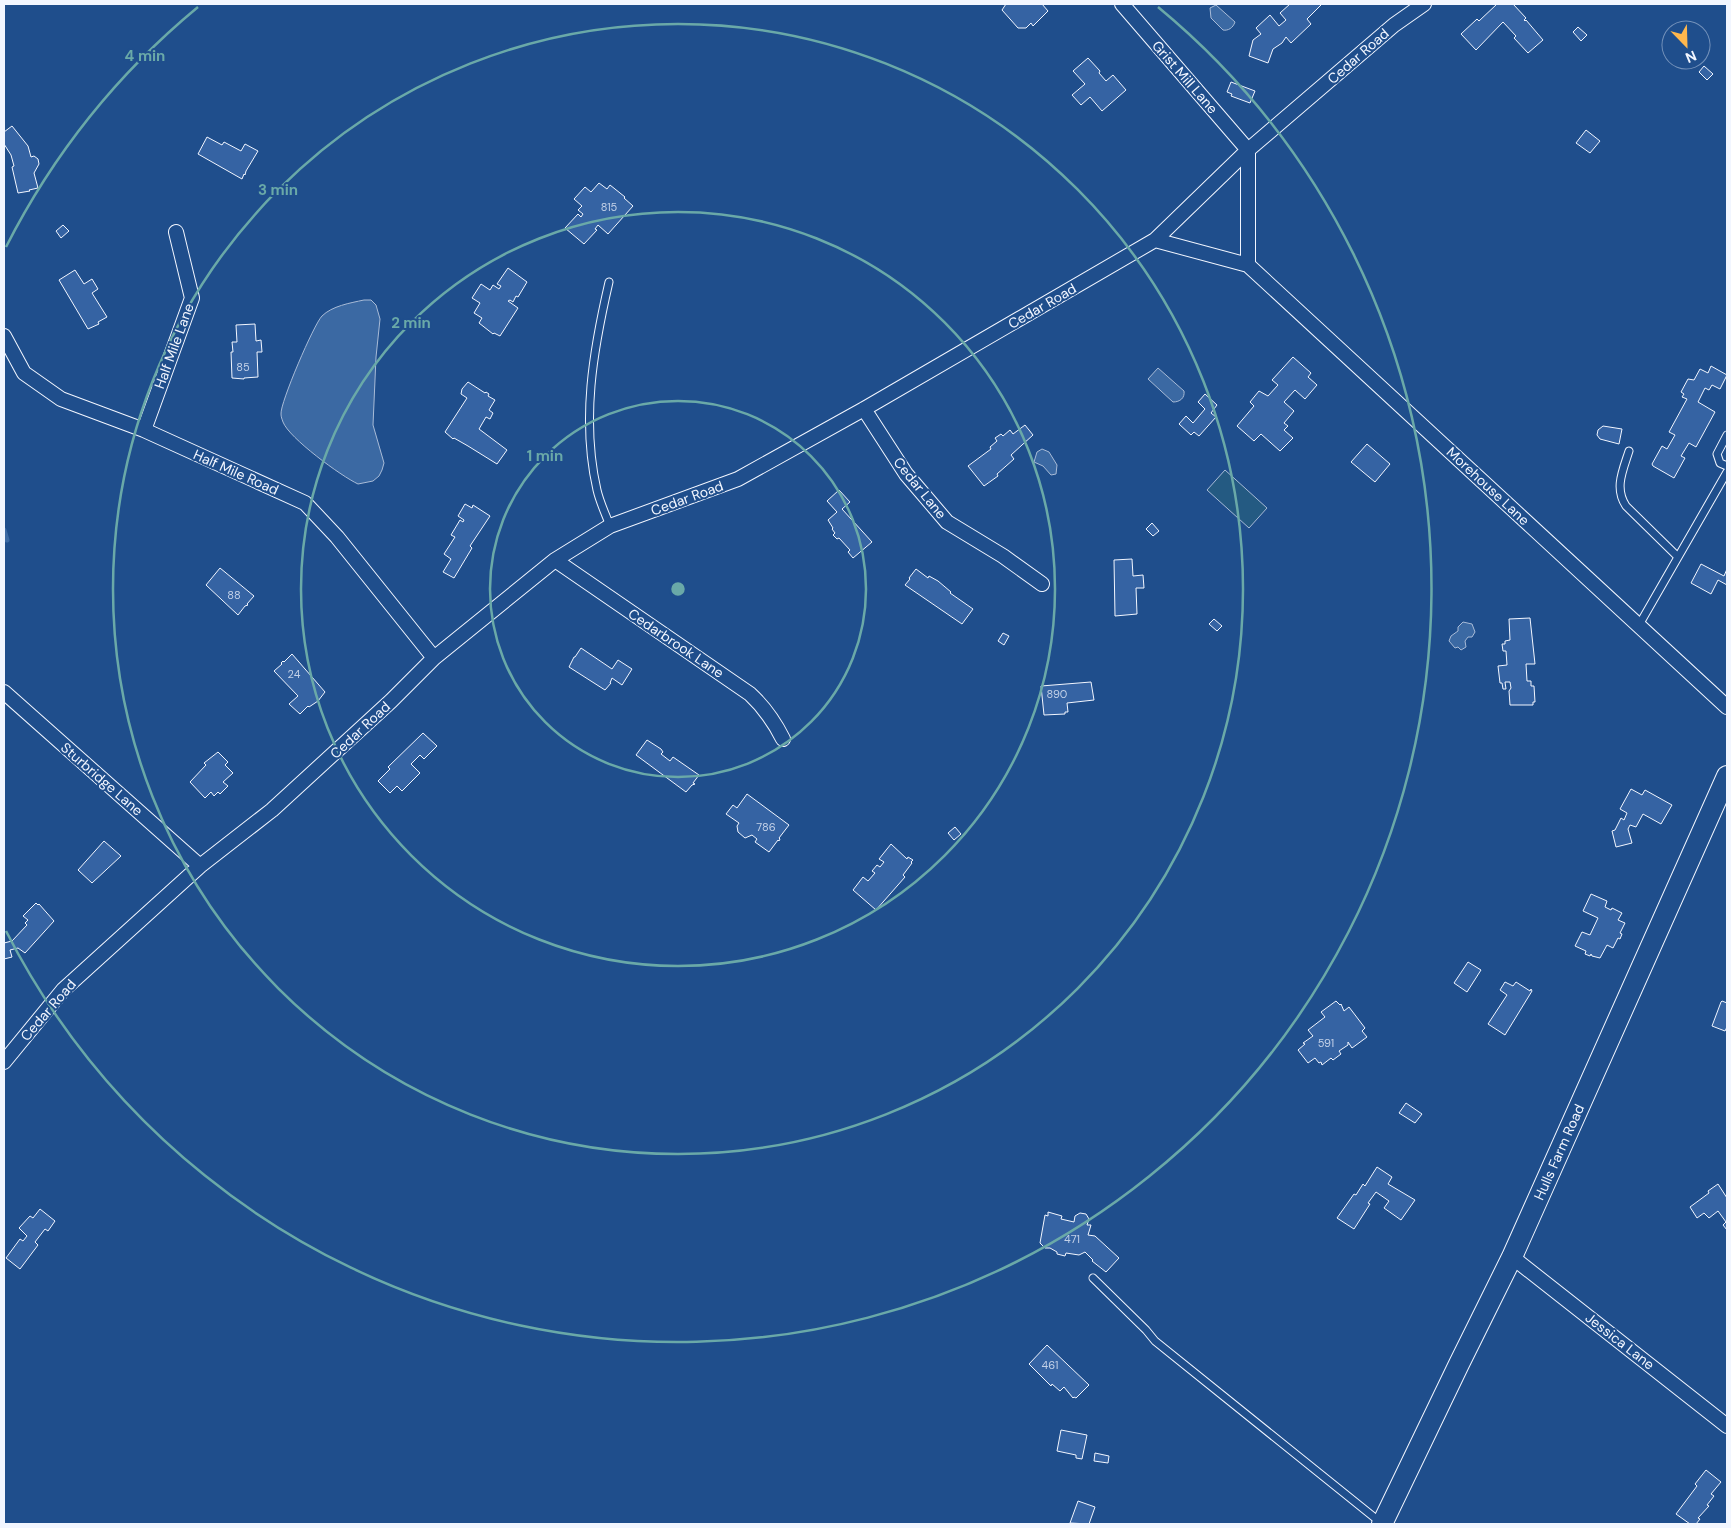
<svg xmlns="http://www.w3.org/2000/svg" width="1731" height="1528" viewBox="0 0 1731 1528" font-family="'DM Sans',sans-serif">
	<style>
		.green { fill: #245a82; stroke: #a8bbd7 }
		.water { fill: #3b69a3; stroke: #a8bbd7 }
		.lines { fill: none; stroke-linecap: round; stroke-linejoin: round }
		.stream { stroke: #3b69a3; stroke-width: 5 }
		.building { fill: #3563a3; stroke: #f2f6ff }
		.service-casing { stroke: #f2f6ff; stroke-width: 9 }
		.minor-casing { stroke: #f2f6ff; stroke-width: 16 }
		.secondary-casing { stroke: #f2f6ff; stroke-width: 22 }
		.service { stroke: #1f4e8c; stroke-width: 7 }
		.minor { stroke: #1f4e8c; stroke-width: 14 }
		.secondary { stroke: #1f4e8c; stroke-width: 20 }
		.ring { fill: none; stroke: #6aa9a8; stroke-width: 2.5 }
		.labels { text-anchor: middle; dominant-baseline: central; stroke-width: 4; stroke-linejoin: round; paint-order: stroke }
		.number-label { font-size: 11px; fill: #c3d1e8 }
		.street-label { font-size: 14px; fill: #f2f6ff; stroke: #1f4e8c }
		.centre { fill: #6aa9a8; stroke: #1f4e8c; stroke-width: 2.5 }
		.ring-label { font-size: 15px; text-anchor: middle; font-weight: bold; fill: #6aa9a8; stroke: #1f4e8c; stroke-width: 4; stroke-linejoin: round; paint-order: stroke }
	</style>
	<rect width="100%" height="100%" fill="#1f4e8c"/>
	<path class="green" d="M1225,470l42,38 -18,20 -42,-38z"/>
	<path class="water" d="M1216,5l19,17c-2,6 -7,9 -12,8l-12,-12 -1,-10z
		M364,300h7l5,5 4,14 -4,38 -3,68 11,38 -2,7 -3,6 -6,5 -15,3c-17,-8 -69,-46 -75,-62 -1,-3 -2,-5 -2,-8 -1,-11 33,-90 41,-98 10,-10 28,-13 42,-16z
		M1158,368l26,23c1,7 -4,11 -11,11l-25,-23z
		M1042,449l7,3 8,13 -1,9 -5,1 -8,-9 -9,-4 3,-10z
		M1463,622l9,2 3,8 -3,5h-4l-3,4 1,6 -5,3 -3,-3 -3,1 -6,-7 2,-5 7,-5v-4z"/>
	<g class="lines">
		<path class="stream" d="M4,530l3,10"/>
	</g>
	<path class="building" d="M1006,4h36l6,7 -15,15 -2,-3 -5,5h-8l-16,-18z
		M1290,4h32l-15,15 4,5 -20,19 -5,-6 -4,6 -9,6 -5,14 -19,-7 4,-16 8,-6 -5,-6 14,-13 9,11 7,-6 -6,-7z
		M1497,4h16l13,14 -2,2 1,1 1,-1 17,20 -15,13 -14,-15 2,-2 -13,-14 -27,28 -15,-16 16,-15 2,2z
		M1578,27l9,8 -6,6 -8,-9z
		M1088,58l12,13 -1,2 7,8 7,-6 13,15 -24,21 -12,-14 -9,8 -9,-10 13,-11 -12,-13z
		M1704,66l9,8 -6,6 -8,-8z
		M1231,82l24,9 -5,12 -19,-7 1,-2 -5,-2z
		M12,126l16,20 3,11 3,-1 4,3 1,5 -5,9 4,15 -9,2 1,1 -12,2 -6,-26 2,-1 -3,-11 -7,-11v-12z
		M1586,130l14,11 -10,12 -14,-10z
		M207,137l15,8 2,-3 17,9 4,-7 13,7 -12,20 -1,4 -1,-1 -2,5 -44,-25z
		M599,183l8,6 3,-4 15,12 -1,1 9,8 -25,28 -10,-9 -3,4 2,1 -13,14 -19,-16 13,-14 3,3 2,-3 -5,-4 4,-4 -8,-7 11,-12 6,5z
		M63,225l6,6 -8,7 -5,-7z
		M508,268l19,14 -9,15 -2,-1 -3,6 -3,-2 -2,1 10,7 -18,28 -6,-3 -1,1 -14,-11 3,-5 -8,-5 6,-10 -8,-5 9,-14 9,6 3,-5 6,4 2,-3 -4,-2z
		M75,270l9,14 8,-5 6,10 -6,4 15,24 -9,5 1,2 -11,5 -29,-49z
		M255,324l1,17 5,-1 1,12h-5l1,25 -14,1v1l-12,-1 -1,-26h2l-1,-10h5l-1,-17z
		M1293,357l18,16 -3,4 9,8 -12,14 -10,-9 -11,12 10,9 -10,12 4,3 -4,4 9,8 -13,13 -19,-17 -7,7 -17,-15 17,-20 -4,-4 9,-11 9,5 10,-11 -6,-5z
		M1711,366l16,9 -7,14 -8,-4 -3,5 -4,-2 -7,14 17,10 -19,35 -7,-4 -8,13 4,2 -11,20 -21,-12 -1,-2 10,-18 5,3 8,-14 -6,-3 18,-33 -5,-2 2,-3 -3,-2 7,-13 6,1 6,-11 8,4z
		M468,382l17,11 1,-1 3,2 -1,2 7,4 -6,10 4,3 -3,6 -4,-2 -7,12 28,21 -10,14 -29,-18 -14,-8 -1,1 -8,-7 22,-34 -6,-4 1,-5z
		M1205,394l12,11 -6,8 5,4 -17,19 -5,-4 -3,3 -12,-11 7,-8 7,7 12,-14 -7,-7z
		M1025,425l8,10 -22,20 3,4 -17,15 1,2 -14,10 -16,-20 23,-17 -1,-2 7,-6 -2,-3 6,-4 2,2 7,-6 3,4z
		M1603,426l19,3 -3,15 -19,-5 -3,-4 1,-5z
		M1367,444l23,20 -15,18 -24,-20z
		M839,490l11,12 -8,7 30,33 -19,16 -5,-6 2,-2 -11,-12 -2,1 -4,-4 2,-2 -3,-4 1,-1 -5,-8 9,-8 -10,-11z
		M465,504l7,4 1,-3 17,11 -20,30 2,2 -18,30 -11,-6 8,-13 -7,-5 11,-17 -4,-2 9,-15 3,2 1,-2 -6,-4z
		M1152,523l7,8 -6,5 -7,-7z
		M1132,559l1,17 10,-1 1,13h-8l1,26 -22,2 -1,-56z
		M1701,564l23,12 3,-7v16l-9,-5 -7,14 -20,-11z
		M220,568l34,28 -7,8 1,1 -3,1 -7,9 -32,-30z
		M916,569l12,9 1,-2 9,5 13,11 -1,1 23,16 -11,15 -57,-39 5,-6 -1,-1z
		M1530,618l5,46h-9l1,17h4v5h3l1,16h-2v3h-23l-1,-14 2,-3 -1,-6h-5l1,7h-3l-1,-6h-2l-2,-17 9,-1 -1,-14h-3l-1,-7h3v-3l5,-1 -1,-21z
		M1214,619l8,7 -5,5 -8,-7z
		M1003,633l6,3 -5,9 -6,-4z
		M581,648l31,21 6,-9 14,9 -10,16 -10,-7 -2,5h1l-6,7 -36,-23 5,-10h1z
		M292,654l33,38 -7,9 -9,6 -1,-1 -8,8 -11,-10 9,-8 -24,-25 8,-7 -1,-1 2,-2 1,1z
		M1091,682l3,18 -27,3 1,9h-3v2l-21,1 -3,-29z
		M423,733l14,13 -13,13 -4,-4 -9,9 9,9 -18,18 -5,-5 -7,7 -12,-12 12,-12 -2,-2z
		M647,740l14,9 2,3 -2,2 9,7 3,-4 26,18 -6,8 2,1 -3,1 -6,7 -50,-37z
		M218,752l10,10 -3,3 8,8 -10,9 5,4 -8,8 -2,-2 -4,4 -3,-4 -6,6 -15,-16 16,-17 -2,-2z
		M1631,789l11,6 3,-5 27,15 -11,19 -18,-10 -7,13 -6,-2 -2,4 4,14 -16,4 -4,-16 3,-1 6,-12 3,2 3,-7 -7,-4z
		M747,794l42,31 -10,13 1,1 -1,2 -1,-1 -9,12 -14,-10 2,-3 -5,-4 -7,3 -7,-6 -1,-6 2,-3 -13,-9 7,-9 4,3z
		M955,827l6,7 -7,6 -6,-7z
		M104,841l17,15 -29,27 -14,-13z
		M891,844l16,15 1,-2 5,3 -2,2 1,1 -9,12 2,2 -29,33 -23,-20 10,-13 5,4 7,-8 -3,-2 5,-6 3,2 4,-5 -5,-3z
		M1591,894l16,7 -2,6 6,3 1,-2 10,5 -4,7 7,3 -5,10 2,1 -2,5 -2,-1 -5,10 -6,-3 -7,13 -8,-2 -1,-2 -1,2 -5,-2 1,-3 -11,-5 7,-14 8,3 8,-17 -15,-7z
		M36,903l2,2 1,-1 15,17 -29,32 -7,-5 -8,2 2,7 -8,2v-18v2l8,-2 15,-16 -2,-2 3,-3 -5,-4z
		M1468,962l13,8 -14,22 -13,-9z
		M1505,982l8,4 3,-4 14,9 1,-2 1,2 -27,44 -17,-11 19,-29 -7,-5z
		M1336,1001l4,4 1,-1 3,7 5,-4 16,21 -3,3 5,6 -15,11 -4,-6v3l-9,6 2,3 -8,6 -2,-2 -9,7 -1,-3 -2,1 -4,-5 -7,5 -10,-13 7,-6 -2,-1 10,-7 -5,-6 17,-13 -4,-5z
		M1722,1001l5,2v24l-2,4 -13,-5 9,-24z
		M1406,1103l16,11 -7,9 -16,-10z
		M1377,1167l15,10 -4,7 27,16 -14,20 -17,-12 5,-7 -13,-9 -8,11 2,1 -16,25 -17,-11 17,-24 2,1 7,-11 2,2z
		M1718,1184l9,14v32l-4,-5 3,-3 -8,-11 -9,7 -5,-5 -7,5 -7,-11 19,-14 -1,-2z
		M40,1209l15,12 -7,10 -3,-2 -10,13 3,3 -18,24 -14,-11 14,-19 3,2 4,-5 -8,-8 11,-12 3,2z
		M1048,1212l14,4 -1,3 13,3 1,-6 5,-3 6,1 3,5 -2,6h4l-3,10 7,1 24,22 -13,14 -14,-11 1,-1 -8,-8 -6,3 -13,-2 -1,3 -8,-2v-2l-7,-4h-5l-5,-5 5,-28 3,1z
		M1047,1345l42,40 -13,13 -2,-1 -1,1 -9,-11 -4,4 -8,-7 -1,2 -22,-22z
		M1061,1430l26,5 -5,24 -6,-1v-3l-19,-4z
		M1095,1453l14,3 -1,7 -14,-2z
		M1706,1470l15,12 -10,12 3,2 -7,9 2,1 -11,12 2,1 -4,5h-6l-14,-10 21,-28 -2,-2z
		M1078,1501l17,6 -6,17 -19,-1z"/>
	<g class="lines">
		<g class="service-casing">
			<path id="service" d="M609,282c-16,69 -28,138 -12,208 3,13 9,25 13,36
				M1727,435l-10,19 3,9 7,3
				M1629,451c-6,19 -15,37 -3,55l52,51
				M1639,625l88,-153
				M1093,1278l53,52 9,11 225,181"/>
		</g>
		<g class="minor-casing">
			<path id="minor" d="M1122,4l126,146v115
				M1155,240l93,25 479,442
				M4,336l20,37 37,26 83,31 161,73 32,34 97,121
				M864,409l42,65 41,48 56,34 39,28
				M144,430l48,-132 -16,-66
				M555,560l195,134c15,14 24,27 33,45
				M4,692l196,174
				M4,1062l59,-72 137,-124 72,-56 119,-109 43,-43 121,-98 55,-34 128,-47 126,-70 291,-169 93,-90 146,-125 30,-21
				M1512,1257l215,169"/>
		</g>
		<g class="secondary-casing">
			<path id="secondary" d="M1382,1524l77,-160 53,-107 215,-481"/>
		</g>
		<use href="#service" class="service"/>
		<use href="#minor" class="minor"/>
		<use href="#secondary" class="secondary"/>
	</g>
	<g class="ring">
		<circle cx="678" cy="589" r="188"/>
		<circle cx="678" cy="589" r="377"/>
		<circle cx="678" cy="589" r="565"/>
		<path d="M6 247A754 754 0 0 1 198 7M1158 7A754 754 0 1 1 6 931"/>
	</g>
	<g class="labels">
		<g class="number-label">
			<text x="609" y="207">815</text>
			<text x="243" y="367">85</text>
			<text x="234" y="595">88</text>
			<text x="294" y="674">24</text>
			<text x="1057" y="694">890</text>
			<text x="766" y="827">786</text>
			<text x="1326" y="1043">591</text>
			<text x="1072" y="1239">471</text>
			<text x="1050" y="1365">461</text>
		</g>
		<g class="street-label">
			<text transform="translate(1358 56) rotate(-41)">Cedar Road</text>
			<text transform="translate(1185 77) rotate(49)">Grist Mill Lane</text>
			<text transform="translate(1042 306) rotate(-30)">Cedar Road</text>
			<text transform="translate(174 346) rotate(-70)">Half Mile Lane</text>
			<text transform="translate(236 472) rotate(24)">Half Mile Road</text>
			<text transform="translate(1488 486) rotate(43)">Morehouse Lane</text>
			<text transform="translate(920 488) rotate(51)">Cedar Lane</text>
			<text transform="translate(687 498) rotate(-20)">Cedar Road</text>
			<text transform="translate(676 643) rotate(34)">Cedarbrook Lane</text>
			<text transform="translate(360 730) rotate(-43)">Cedar Road</text>
			<text transform="translate(102 779) rotate(41)">Sturbridge Lane</text>
			<text transform="translate(48 1010) rotate(-49)">Cedar Road</text>
			<text transform="translate(1559 1152) rotate(-66)">Hulls Farm Road</text>
			<text transform="translate(1620 1341) rotate(38)">Jessica Lane</text>
		</g>
	</g>
	<circle cx="678" cy="589" r="8" class="centre"/>
	<g class="ring-label">
		<text x="145" y="61">4 min</text>
		<text x="278" y="195">3 min</text>
		<text x="411" y="328">2 min</text>
		<text x="545" y="461">1 min</text>
	</g>
	<rect width="1731" height="1528" fill="none" stroke="#f2f6ff" stroke-width="10"/>
	<g transform="translate(1686 45) rotate(157)"><circle r="24" fill="#1f4e8c" stroke="#7391ba"/>
	<path d="M0-4L9 19L0 12L-9 19Z" fill="#ffb74d"/>
	<text y="-8" font-size="14" font-weight="bold" text-anchor="middle" fill="#f2f6ff">N</text>
	</g>
</svg>
